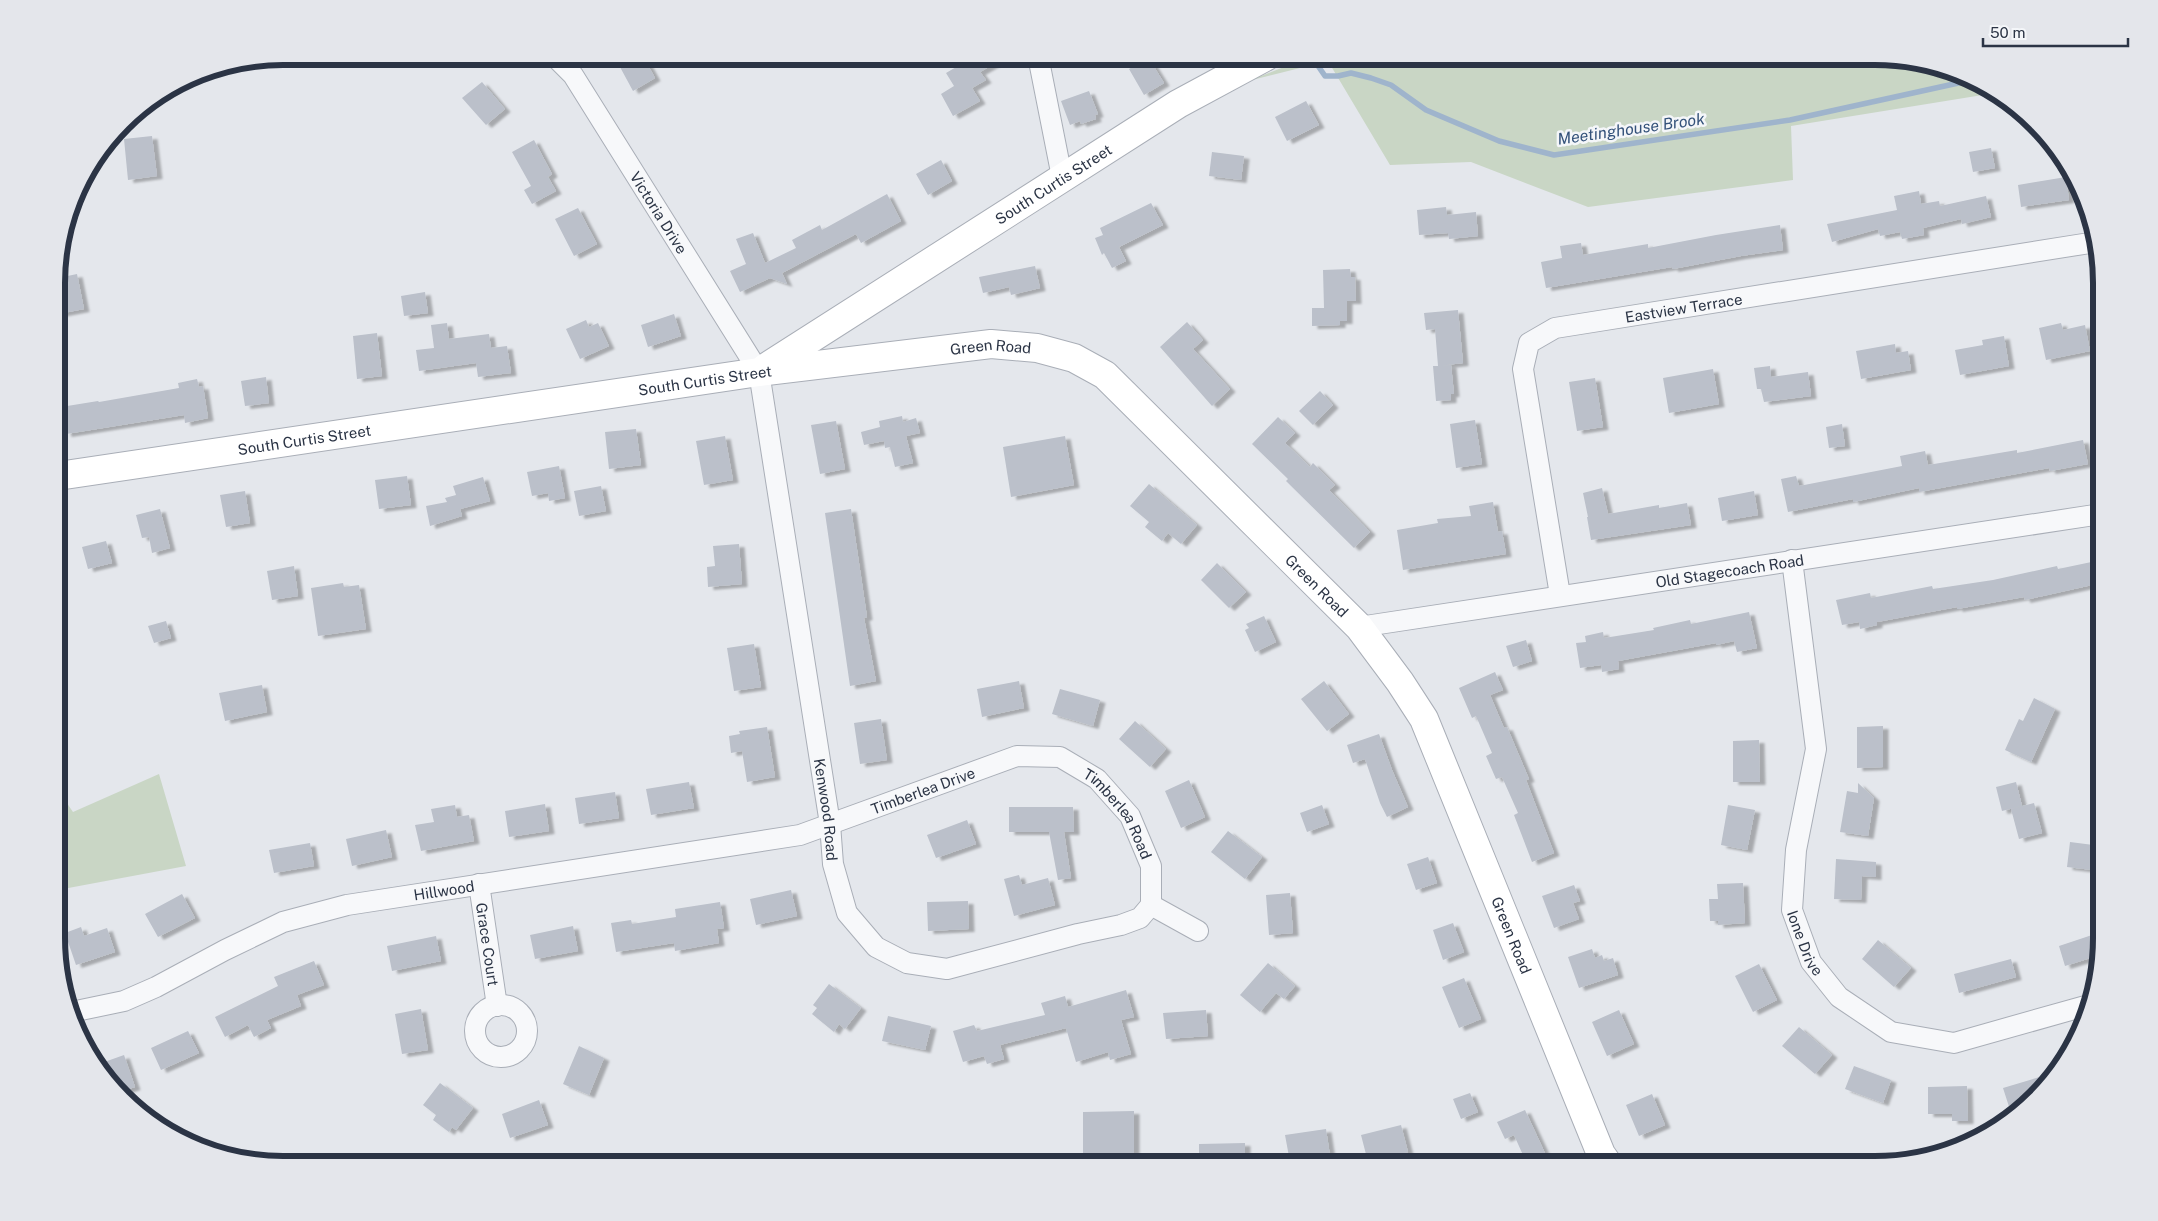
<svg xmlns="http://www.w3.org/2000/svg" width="2158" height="1221" viewBox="0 0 2158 1221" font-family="'Public Sans',sans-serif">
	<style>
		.green { fill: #c9d6c5 }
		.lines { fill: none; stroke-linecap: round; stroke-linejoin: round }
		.stream { stroke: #9fb4cc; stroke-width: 5.5 }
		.building { fill: #bbc0ca; filter: url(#shadow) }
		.street-casing { stroke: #a9aeb7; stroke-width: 22 }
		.secondary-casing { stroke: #a9aeb7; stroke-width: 30 }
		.street { stroke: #f7f8fa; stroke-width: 20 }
		.secondary { stroke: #fff; stroke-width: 28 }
		.labels { text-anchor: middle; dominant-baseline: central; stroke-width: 5; stroke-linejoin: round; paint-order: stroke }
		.street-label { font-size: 15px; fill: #2b3445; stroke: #f4f6f9 }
		.water-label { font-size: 16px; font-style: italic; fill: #34527a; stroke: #f4f6f9 }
		.rim { fill: none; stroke: #2b3445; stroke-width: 6 }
	</style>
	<defs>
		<filter id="shadow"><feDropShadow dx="5.5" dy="3" stdDeviation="1" flood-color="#0004"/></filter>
	</defs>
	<rect width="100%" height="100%" fill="#e4e7ec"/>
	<path class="green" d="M1312,56h563l59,8 54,23 7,6 -204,33 2,54 -205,27 -117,-45 -81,3 -62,-104 -80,20z
		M159,774l27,92 -123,23 -5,3v-102l15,22z"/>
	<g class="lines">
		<path class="stream" d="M1314,60l11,16h13l13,-3 20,5 20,7 35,25 73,31 55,14 236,-35 182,-40"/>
	</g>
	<path class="building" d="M614,56h29l12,22 -22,13z
		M975,56h33l-28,16 6,8 -14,8 8,13 -27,15 -12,-22 13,-8 -8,-13z
		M1148,57l16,26 -20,12 -15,-26z
		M482,82l23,27 -19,16 -24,-27z
		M1089,91l9,23 -3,1 1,4 -15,5 -1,-3 -10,4 -9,-24z
		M1306,101l13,24 -32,16 -12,-24z
		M152,136l5,40 -29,4 -4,-41z
		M534,140l18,34 -4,3 8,14 -24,13 -8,-14 7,-4 -19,-34z
		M1991,148l4,20 -22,4 -4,-20z
		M1212,152l32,4 -3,24 -32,-4z
		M941,160l11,21 -24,14 -12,-21z
		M2066,177l3,23 -48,7 -3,-22z
		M1919,191l2,13 18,-3 1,5 46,-10 5,21 -29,7 -1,-5 -38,9 1,7 -22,4 -2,-7 -20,4 -2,-7 -46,13 -5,-18 70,-14 -3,-14z
		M887,194l14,27 -40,22 -5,-9 -74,39 5,11 -17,-6 -30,14 -10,-21 16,-7 -10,-25 17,-6 12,30 31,-15 -4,-8 28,-15 2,5z
		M1151,203l12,22 -44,22 7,14 -14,7 -8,-15 -2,2 -7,-17 8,-3 -3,-7z
		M1446,207l1,8 29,-3 2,24 -29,3 -1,-6 -29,2 -2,-25z
		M578,208l19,36 -23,12 -19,-37z
		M1780,225l3,25 -42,6 -68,13 -1,-2 -126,21 -5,-26 21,-4 -2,-12 21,-3 2,12 65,-11v4l68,-13z
		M1035,266l5,22 -29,7 -2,-8 -26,6 -4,-16z
		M1350,269l1,8h4l1,24h-9v20h-7v4l-28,1v-18h12l-1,-38z
		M77,274l7,35 -26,5v-36z
		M425,292l3,21 -24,3 -3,-20z
		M1458,310l5,53 -25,3 -3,-37 -9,1 -2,-17z
		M674,314l7,22 -33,11 -7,-22z
		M586,320l3,7 9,-4 11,23 -29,13 -14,-30z
		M1187,322l16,18 -10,9 37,40 -18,17 -52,-59z
		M447,323l2,16 40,-5 2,14 16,-2 4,27 -33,4 -2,-14 -57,8 -3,-21 18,-2 -3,-23z
		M2061,323l2,7 22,-5 5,26 -44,9 -7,-32z
		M377,333l5,43 -25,3 -4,-43z
		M2004,336l5,30 -49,9 -5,-25 28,-5 -1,-5z
		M1895,344l1,9 12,-2 3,19 -50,9 -5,-28z
		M1451,365l3,29h-3v6l-15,1 -3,-35z
		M1770,366l1,11 37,-5 3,24 -47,6 -3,-13h-4l-3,-21z
		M1713,369l6,35 -50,9 -6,-35z
		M266,377l3,26 -24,3 -4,-25z
		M1595,378l8,49 -26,4 -8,-49z
		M197,379l2,8 4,-1 5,32 -23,5 -1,-8 -118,19 -5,-27 37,-6 1,1 80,-14 -1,-5z
		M1320,391l13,14 -20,20 -14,-14z
		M902,416l1,6 13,-4 4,15 -14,3 7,27 -18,4 -5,-20 -5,1 -1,-7 -20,4 -3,-13 19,-5 -1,-6z
		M1278,417l17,16 -10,10 25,24 3,-4 22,22 -6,5 41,42 -16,16 -68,-67 2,-2 -36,-35z
		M1475,420l7,44 -26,4 -6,-44z
		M836,421l9,48 -25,5 -9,-49z
		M1842,424l3,22 -16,2 -3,-21z
		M636,429l5,36 -32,4 -4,-37z
		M725,436l8,44 -29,5 -8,-44z
		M1065,436l9,49 -63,12 -8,-50z
		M2083,440l5,24 -38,7 -1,-3 -130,24v-4l-66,14v-3l-65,13 -7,-33 15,-3 3,10 103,-20 -2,-10 25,-5 3,14 89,-15v3z
		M559,466l6,32 -16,3 -1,-8 -16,3 -5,-24z
		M407,476l4,29 -32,4 -4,-29z
		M483,477l7,24 -30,8 2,7 -32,10 -4,-20 21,-4 -2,-4 11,-3 -3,-9z
		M1149,484l48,41 -16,19 -13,-11 -6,8 -17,-14 4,-5 -19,-16z
		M601,486l5,25 -27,5 -5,-25z
		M1602,488l6,26 51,-9v3l28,-5 4,22 -100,15 -4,-23h1l-5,-24z
		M245,491l5,32 -24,4 -6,-32z
		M1754,491l4,24 -36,6 -4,-23z
		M1493,502l5,30 4,-1 4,23 -103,16 -6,-40 41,-7 -1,-4 34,-3 -2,-10z
		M160,509l10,39 -18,5 -3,-16 -7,1 -6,-23z
		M851,509l16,108 -3,1 12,63 -26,5 -25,-173z
		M106,541l6,22 -24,6 -6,-22z
		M739,544l3,40 -34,3 -1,-20 8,-1 -2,-20z
		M2101,560v23l-76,17 -1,-3 -67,12v-2l-80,15v3l-17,4 -1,-7 -17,3 -6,-25 34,-7 1,5 61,-12 1,3 60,-9 64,-14 1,3z
		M1217,563l29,29 -17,16 -28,-28z
		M294,566l4,30 -26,4 -5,-29z
		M343,583l1,4 15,-2 7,44 -48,7 -7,-48z
		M1749,612l8,36 -20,4 -3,-11 -18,4v-2l-98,18 1,8 -17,3 -1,-7 -21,3 -4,-25 10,-1 -1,-6 18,-4 1,6 50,-8 -1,-2 37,-8 1,4z
		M1264,616l12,26 -21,10 -10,-22 4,-2 -3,-4z
		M166,621l5,17 -17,5 -6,-17z
		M1526,640l6,21 -19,6 -7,-21z
		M754,644l7,43 -27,4 -7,-43z
		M1495,672l8,18 -13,5 14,33 3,-1 22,52 -3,1 28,73 -22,9 -18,-47 4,-2 -16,-36 -6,2 -10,-23 6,-3 -16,-37 -4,2 -13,-30z
		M1019,681l5,27 -42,9 -5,-28z
		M1324,681l25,33 -22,17 -26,-32z
		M262,685l5,27 -42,9 -6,-28z
		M1060,689l40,11 -7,26 -41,-12z
		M2034,698l21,11 -24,53 -26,-12 14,-31 4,2z
		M881,719l6,41 -27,4 -6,-41z
		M1135,721l31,28 -16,18 -31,-28z
		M1883,726v41l-26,1v-41z
		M767,727l8,50 -28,5 -5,-31 -11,2 -2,-17 11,-2 -1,-3z
		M1379,734l13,36 16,37 -21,10 -7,-14 -15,-44 -12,4 -6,-18z
		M1759,740l1,42h-27v-41z
		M1189,780l16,37 -24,11 -16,-37z
		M689,782l5,26 -43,7 -5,-26z
		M2016,782l6,24 -20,5 -6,-24z
		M1858,783l16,15 -6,38 -28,-4 7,-41 11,2z
		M615,792l4,26 -40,6 -4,-26z
		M2034,803l8,30 -23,6 -8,-30z
		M545,804l4,27 -40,6 -4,-26z
		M455,805l2,12 12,-2 5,26 -53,10 -6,-26 19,-3 -3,-13z
		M1322,805l7,19 -22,8 -7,-19z
		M1728,805l27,5 -8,40 -26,-5z
		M1009,807h64l1,25h-10l7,46 -13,2 -9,-48h-40z
		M967,820l9,24 -40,14 -9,-23z
		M386,830l6,27 -40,9 -6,-27z
		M1228,831l34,26 -17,22 -34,-27z
		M2070,842l31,4v25l-34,-4z
		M310,843l4,23 -40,7 -5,-23z
		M1428,857l9,26 -21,7 -9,-26z
		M1836,859l40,3v15l-14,-1 -1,24 -27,-1z
		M1019,875l3,10 26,-7 7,27 -41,11 -10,-37z
		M1743,883l2,40 -27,2v-4h-8l-1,-22h9l-1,-15z
		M1574,885l6,16 -7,2 6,16 -25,9 -12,-32z
		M791,890l6,26 -41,9 -6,-26z
		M1290,893l3,40 -24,2 -3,-40z
		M182,894l13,24 -37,19 -13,-23z
		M968,901l1,28 -41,2 -1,-29z
		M720,902l4,26 -7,1 2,14 -44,8 -1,-8 -58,9 -5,-29 20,-3 1,4 44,-7 -1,-8z
		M1453,923l11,29 -21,8 -10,-30z
		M573,926l5,25 -43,8 -5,-24z
		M81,927l3,9 23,-8 8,24 -39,13 -11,-32z
		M2101,932l-1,23 -35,11 -6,-20z
		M436,936l5,25 -49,10 -5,-25z
		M1878,940l33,28 -17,19 -32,-28z
		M1592,949l3,9 7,-3 2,6 9,-3 5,17 -39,13 -11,-31z
		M2011,959l5,18 -57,16 -5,-19z
		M314,961l10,24 -27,10 4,11 -34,14 4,8 -17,9 -6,-12 -23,12 -10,-20 63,-31 -4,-9z
		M1268,963l27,23 -11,13 -8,-6 -16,19 -20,-17z
		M1759,964l18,36 -24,12 -18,-36z
		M1464,978l17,41 -22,9 -17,-41z
		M829,984l32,24 -16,21 -6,-5 -5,8 -22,-18 5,-6 -4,-3z
		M1126,990l8,27 -13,3 10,34 -21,6 -2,-8 -32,10 -10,-34 -66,17 4,14 -17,5 -3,-8 -21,6 -10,-31 21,-6 3,6 68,-16 -4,-12 24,-7 3,11z
		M421,1009l7,41 -26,4 -7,-40z
		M1206,1010l2,26 -42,3 -3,-26z
		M1619,1010l15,34 -27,12 -15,-34z
		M888,1016l43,10 -6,24 -43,-9z
		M1799,1027l33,28 -17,19 -33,-28z
		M188,1031l11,22 -38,17 -10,-22z
		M579,1046l25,12 -15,37 -26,-11z
		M124,1055l11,32 -12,4 -27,-26z
		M1854,1066l37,14 -8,23 -38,-14z
		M2056,1072l-21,26 -23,18 -9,-28z
		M440,1083l33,25 -17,22 -4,-3 -3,5 -16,-12 3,-5 -13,-10z
		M1967,1086l1,35h-16v-7h-24v-27z
		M1470,1093l8,19 -17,7 -8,-20z
		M1652,1094l13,31 -26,11 -13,-31z
		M539,1100l9,25 -38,13 -8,-24z
		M1525,1110l25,54h-23l-13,-29 -9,4 -8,-17z
		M1134,1111v53l-51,1v-53z
		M1401,1125l7,27 -40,10 -7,-27z
		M1326,1129l4,27 -40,6 -5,-27z
		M1245,1143v21h-46v-20z"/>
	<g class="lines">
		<g class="street-casing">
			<g id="street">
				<path id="s1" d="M554,56l19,19 186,297 71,452 3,40 14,49 29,34 31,16 40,6 131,-35 43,-9 19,-7 11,-13"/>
				<path d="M1038,56l24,121"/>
				<path id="s2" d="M1792,560l24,189 -20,101 -4,60 19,52 28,35 52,35 63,11 131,-37"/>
				<path id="s3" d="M1560,595l-37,-226 6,-26 26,-15 541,-86"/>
				<path id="s4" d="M1359,627l742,-113"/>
				<path id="s5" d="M479,884l18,122"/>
				<circle cx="501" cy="1031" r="26"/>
				<path id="s6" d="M76,1011l48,-10 32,-14 69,-37 58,-28 64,-17 453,-70 217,-79 43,1 37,22 33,37 21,50v39l47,26"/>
			</g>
		</g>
		<g class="secondary-casing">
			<g id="secondary">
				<path id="s7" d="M765,368l413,-264 89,-48"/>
				<path id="s8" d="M58,476l701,-104 232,-28 46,4 37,10 31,17 254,252 41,55 24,37 177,435 7,10"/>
			</g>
		</g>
		<use href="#street" class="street"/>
		<use href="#secondary" class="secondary"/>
	</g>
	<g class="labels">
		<g class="street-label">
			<text stroke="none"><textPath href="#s7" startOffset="342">South Curtis Street</textPath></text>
			<text stroke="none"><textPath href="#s1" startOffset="189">Victoria Drive</textPath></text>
			<text stroke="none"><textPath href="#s3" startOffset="416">Eastview Terrace</textPath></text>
			<text stroke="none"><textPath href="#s8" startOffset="942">Green Road</textPath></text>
			<text stroke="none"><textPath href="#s8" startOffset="654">South Curtis Street</textPath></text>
			<text stroke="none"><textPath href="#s8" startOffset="249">South Curtis Street</textPath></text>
			<text stroke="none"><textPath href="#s4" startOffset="375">Old Stagecoach Road</textPath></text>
			<text stroke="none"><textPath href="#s8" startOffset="1361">Green Road</textPath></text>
			<text stroke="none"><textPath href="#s6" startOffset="882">Timberlea Drive</textPath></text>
			<text stroke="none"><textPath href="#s1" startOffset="820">Kenwood Road</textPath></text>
			<text stroke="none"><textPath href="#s6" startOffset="1109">Timberlea Road</textPath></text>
			<text stroke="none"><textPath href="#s6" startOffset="391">Hillwood</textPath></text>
			<text stroke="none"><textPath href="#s8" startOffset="1766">Green Road</textPath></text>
			<text stroke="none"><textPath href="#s2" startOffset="389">Ione Drive</textPath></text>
			<text stroke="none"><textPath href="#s5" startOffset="61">Grace Court</textPath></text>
		</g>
		<g class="water-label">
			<text transform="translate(1631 129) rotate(-8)">Meetinghouse Brook</text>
		</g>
	</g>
	<path d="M0 0H2158V1221H0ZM283 65H1875A218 218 0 0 1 2093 283V938A218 218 0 0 1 1875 1156H283A218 218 0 0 1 65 938V283A218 218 0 0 1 283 65Z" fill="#e4e6eb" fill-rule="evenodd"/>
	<path class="rim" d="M283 65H1875A218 218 0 0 1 2093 283V938A218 218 0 0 1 1875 1156H283A218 218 0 0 1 65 938V283A218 218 0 0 1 283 65Z"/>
	<path d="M1983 38v8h145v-8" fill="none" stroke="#2b3445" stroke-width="2.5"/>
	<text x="1990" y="38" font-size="15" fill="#2b3445" stroke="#f4f6f9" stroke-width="4" paint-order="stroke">50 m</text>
</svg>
